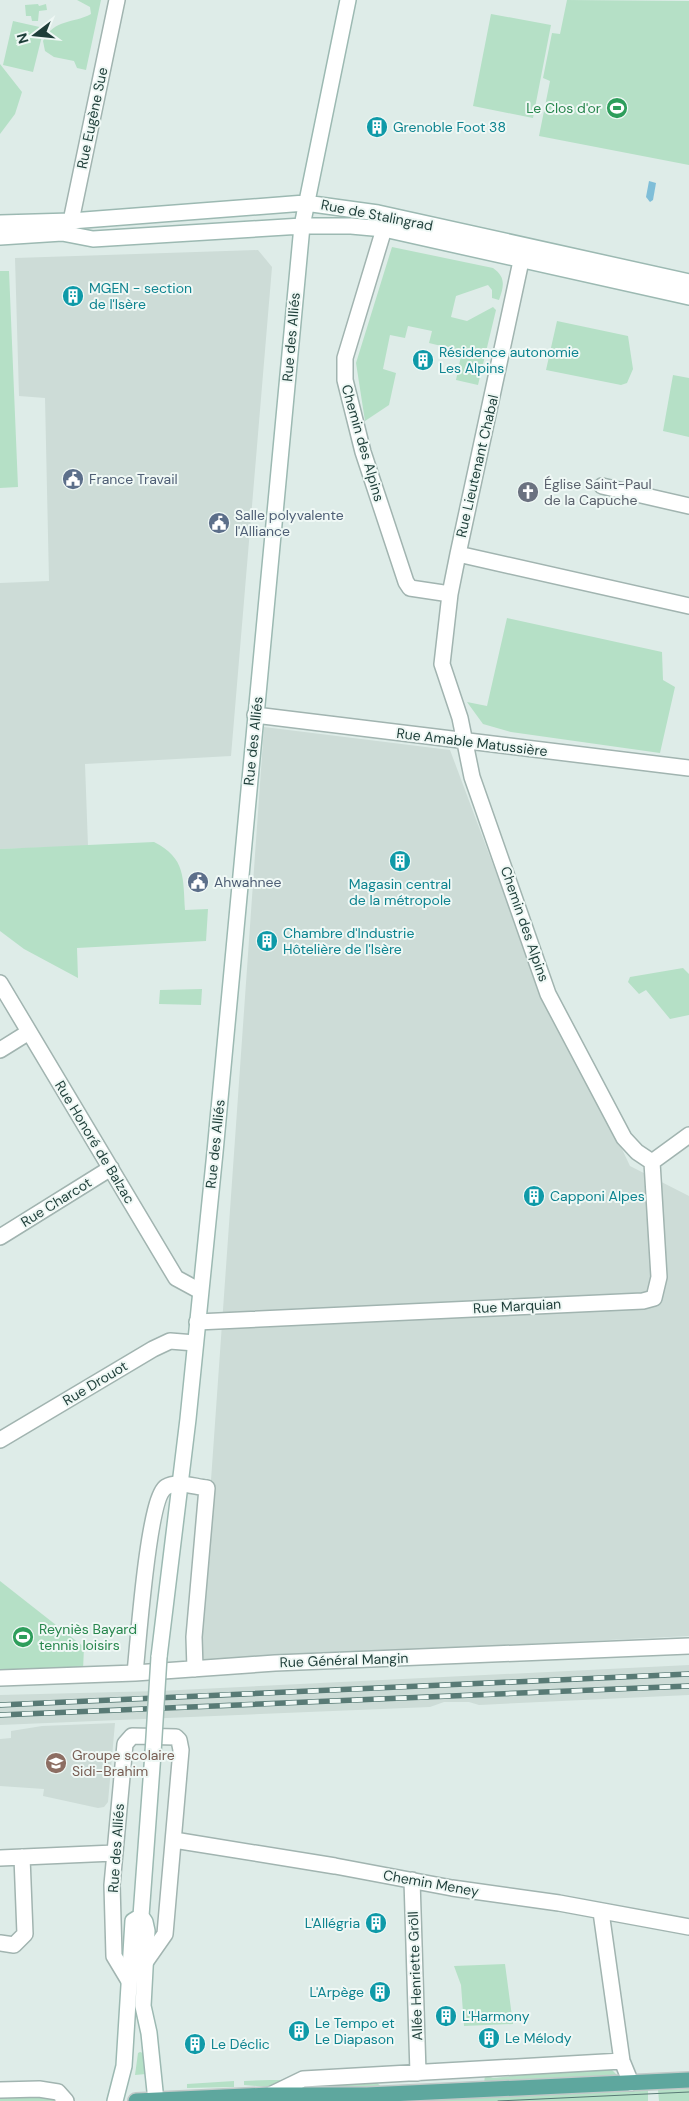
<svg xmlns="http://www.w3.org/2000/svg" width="689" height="2101" viewBox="0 0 689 2101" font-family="'DM Sans',sans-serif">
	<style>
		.built { fill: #cddcd7 }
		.green { fill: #b5e0c6 }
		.water { fill: #7fbed8 }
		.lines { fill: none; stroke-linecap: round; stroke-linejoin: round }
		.street-casing { stroke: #a1b4b0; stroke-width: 18 }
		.secondary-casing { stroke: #9cb9b2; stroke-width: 18 }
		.primary-casing { stroke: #c0c9c8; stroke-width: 18 }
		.street { stroke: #fff; stroke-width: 15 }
		.secondary { stroke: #fff; stroke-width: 15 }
		.primary { stroke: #5ea79e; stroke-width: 15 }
		.tram { stroke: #587a75; stroke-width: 1 }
		.rail-casing { stroke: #587a75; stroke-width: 5.5 }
		.rail { stroke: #eff8f5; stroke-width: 4; stroke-dasharray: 11; stroke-linecap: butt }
		.secondary-bridge-casing { stroke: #9cb9b2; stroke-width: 18; stroke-linecap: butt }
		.secondary-bridge { stroke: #fff; stroke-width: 15 }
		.labels { text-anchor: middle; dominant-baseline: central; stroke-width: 4; stroke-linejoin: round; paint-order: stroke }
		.leisure-label { font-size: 14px; fill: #27864d; stroke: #eff8f5; text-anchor: end }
		.street-label { font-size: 14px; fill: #1e3e39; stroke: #eff8f5 }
		.culture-label { font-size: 14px; fill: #0d838f; stroke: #eff8f5; text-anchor: start }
		.service-label { font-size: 14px; fill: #4e5e75; stroke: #eff8f5; text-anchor: start }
		.worship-label { font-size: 14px; fill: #5b616d; stroke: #eff8f5; text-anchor: start }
		.education-label { font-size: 14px; fill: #785e54; stroke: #eff8f5; text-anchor: start }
	</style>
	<rect width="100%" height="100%" fill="#deece8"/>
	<path class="built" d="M258,250l14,17 -41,489 -146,8 3,82 -88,3v-266l49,-2 -4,-183 -26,-2 -4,-138z
		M264,727l186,23 63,168 117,248 59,30v440l-486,24 -1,-52z
		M689,1665v30l-210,10 -10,-3h-25l-14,5 -430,18v-30l159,-4z
		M115,1723l-7,79 -4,5 -6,1 -55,-12 1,-7 -44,-3v-47l11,-1v-7l31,-5z"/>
	<path class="green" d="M77,0h24l-15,70 -9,-2 -3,-7 -20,-4 -9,-6 -2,-10c12,-23 30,-17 48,-27l-1,-7z
		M567,0l122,1v164l-150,-29 11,-55 -7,-3 9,-45 8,1z
		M38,4l1,2 7,-2 1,6 -8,1 -1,10h-6l-1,-5h-5l-1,-11z
		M491,14l60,11 -18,93 -60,-12z
		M13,21l31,7 -11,44 -30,-7z
		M0,64l22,28 -7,22 -15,20z
		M392,247l101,21c13,9 11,18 6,32l-7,-2v-8l-4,-5 -32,11 -5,21 16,4 26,-14 3,3 -18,75 -22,-5 6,-29 -33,-8 3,-12 -24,-5 -3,12 -15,-3 -7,34 13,4 -7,32 -24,16 -9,-58z
		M0,271h9l9,216 -18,1z
		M557,321l71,15 5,33 -6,14 -6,2 -75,-15z
		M673,375l16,3v59l-26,-6z
		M507,618l155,34 1,28 12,7 -15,66 -149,-21 -28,-8 -16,-22 20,4z
		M154,842c32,16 29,36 31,68l23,-1 -2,32 -129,7 1,30 -54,-29 -24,-18v-82z
		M683,968l6,6v41l-19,4 -24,-29 -7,4 -11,-12 2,-5z
		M202,989l-1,16 -42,-1 1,-14z
		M0,1581l84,66 -1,23 -83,3z
		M505,1964l8,60 -49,2 -3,-41 -7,-19z
		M140,2052l3,1 3,21 -11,1 3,-22z
		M597,2067l15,3 8,8 -136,6 1,-9 8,3z
		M270,2080h20l-22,7 -24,-2v-4z
		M234,2081v6l-47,1v-4z
		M377,2083l7,6h-59v-3z
		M689,2089v12h-30l-1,-11z
		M648,2090v11h-235z
		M0,2095l47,1 9,5h-56z"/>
	<path class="water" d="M649,181l7,2 -3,17 -3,2 -4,-5z"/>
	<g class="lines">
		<g class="street-casing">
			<path id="street" d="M384,229l-39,129v22l18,72 43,130 4,6 40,6
				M64,231l7,-10 46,-221
				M521,261l-63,293 -8,40 -8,70 18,54 12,59 76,217 76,144 13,14 15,10
				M602,486l87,20
				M458,554l231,52
				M255,715l434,53
				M0,983l176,295 24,13
				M0,1050l29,-18
				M652,1162l37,-27
				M0,1237l111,-69
				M197,1322l446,-21 11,-3 5,-21 -7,-115
				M0,1440l153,-91 17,-8 25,2
				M135,1673c3,-27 13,-175 31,-186 11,-7 29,0 41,1l-13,149 1,32
				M0,1678l135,-5 140,-10 414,-17
				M174,1840l161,26 117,22 107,15 130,24
				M0,1858l114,-5
				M412,1880l6,193
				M601,1912l21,149 9,22
				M0,1943l14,2 11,-11 -3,-77
				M129,1981l-15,-25 -2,-71 13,-141 7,-8 44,1 3,3 2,10 -16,184 -21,30
				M0,2090l39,-1 19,3 8,9
				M270,2095l33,-16 319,-18"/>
		</g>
		<g class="secondary-casing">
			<path id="secondary" d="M0,223l71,-2 234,-18 73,10 311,69
				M0,237l62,-4 31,6 209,-13h49l33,3 305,68
				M159,1657l29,-238 27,-267 87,-926 46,-226
				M153,1753l-12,163 4,6 2,9 -4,75 6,27 7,68
				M115,2101l9,-35 9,-145 8,-5"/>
		</g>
		<g class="primary-casing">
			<path id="primary" d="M136,2101l134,-6h97l322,-15"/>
		</g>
		<use href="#street" class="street"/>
		<use href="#secondary" class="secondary"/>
		<use href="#primary" class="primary"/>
		<path class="tram" d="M498,2101l191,-9"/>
		<g class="rail-casing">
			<path id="rail" d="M0,1705l689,-31
				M0,1715l689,-29"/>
		</g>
		<use href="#rail" class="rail"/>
		<g class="secondary-bridge-casing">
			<path id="secondary-bridge" d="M153,1753l6,-96"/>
		</g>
		<use href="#secondary-bridge" class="secondary-bridge"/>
	</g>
	<defs>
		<g id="stadium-disc" transform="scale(1.125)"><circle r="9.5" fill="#2e9e5b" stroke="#eff8f5"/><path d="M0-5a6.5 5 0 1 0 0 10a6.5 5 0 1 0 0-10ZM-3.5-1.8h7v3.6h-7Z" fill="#fff"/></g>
		<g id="building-disc" transform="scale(1.125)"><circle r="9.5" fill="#0f9aa8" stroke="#eff8f5"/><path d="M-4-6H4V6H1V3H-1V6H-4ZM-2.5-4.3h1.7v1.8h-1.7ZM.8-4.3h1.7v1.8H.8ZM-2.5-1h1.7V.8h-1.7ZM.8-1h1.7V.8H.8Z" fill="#fff"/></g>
		<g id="civic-disc" transform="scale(1.125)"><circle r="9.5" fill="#5c6f8a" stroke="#eff8f5"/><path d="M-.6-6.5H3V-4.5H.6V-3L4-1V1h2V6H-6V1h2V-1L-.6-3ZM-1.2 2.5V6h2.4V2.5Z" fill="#fff"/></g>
		<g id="church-disc" transform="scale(1.125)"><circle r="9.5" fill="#6b7280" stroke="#eff8f5"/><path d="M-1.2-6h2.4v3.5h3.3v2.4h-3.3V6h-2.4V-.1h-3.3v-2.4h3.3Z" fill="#fff"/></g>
		<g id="school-disc" transform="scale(1.125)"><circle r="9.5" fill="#8d6e63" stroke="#eff8f5"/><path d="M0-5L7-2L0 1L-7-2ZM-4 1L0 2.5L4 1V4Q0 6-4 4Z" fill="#fff"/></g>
	</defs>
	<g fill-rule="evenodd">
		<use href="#stadium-disc" x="617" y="108"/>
		<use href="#building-disc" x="377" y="127"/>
		<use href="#building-disc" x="73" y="296"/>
		<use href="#building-disc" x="423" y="360"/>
		<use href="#civic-disc" x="73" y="479"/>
		<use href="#church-disc" x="528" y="492"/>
		<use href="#civic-disc" x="219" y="523"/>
		<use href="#building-disc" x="400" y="861"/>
		<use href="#civic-disc" x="198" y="882"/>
		<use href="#building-disc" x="267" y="941"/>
		<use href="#building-disc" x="534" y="1196"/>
		<use href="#stadium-disc" x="23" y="1637"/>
		<use href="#school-disc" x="56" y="1763"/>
		<use href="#building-disc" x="376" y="1923"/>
		<use href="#building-disc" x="380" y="1992"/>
		<use href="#building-disc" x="446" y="2016"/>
		<use href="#building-disc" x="299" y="2031"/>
		<use href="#building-disc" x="489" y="2038"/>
		<use href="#building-disc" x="195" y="2044"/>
	</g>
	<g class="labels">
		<g class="leisure-label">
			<text x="601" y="108">Le Clos d'or</text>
			<text x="39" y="1629" text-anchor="start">Reyniès Bayard<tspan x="39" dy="16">tennis loisirs</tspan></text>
		</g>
		<g class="street-label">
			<text transform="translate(92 118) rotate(-78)">Rue Eugène Sue</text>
			<text transform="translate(377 215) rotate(11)">Rue de Stalingrad</text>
			<text transform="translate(291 337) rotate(-85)">Rue des Alliés</text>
			<text transform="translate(363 443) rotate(74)">Chemin des Alpins</text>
			<text transform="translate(477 466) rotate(-77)">Rue Lieutenant Chabal</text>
			<text transform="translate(253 741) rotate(-84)">Rue des Alliés</text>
			<text transform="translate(472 742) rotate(7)">Rue Amable Matussière</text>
			<text transform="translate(525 924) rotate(71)">Chemin des Alpins</text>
			<text transform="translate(95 1142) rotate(59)">Rue Honoré de Balzac</text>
			<text transform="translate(215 1144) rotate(-84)">Rue des Alliés</text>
			<text transform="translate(56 1202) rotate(-32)">Rue Charcot</text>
			<text transform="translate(517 1306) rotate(-3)">Rue Marquian</text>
			<text transform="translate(95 1383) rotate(-31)">Rue Drouot</text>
			<text transform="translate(344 1660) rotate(-2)">Rue Général Mangin</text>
			<text transform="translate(116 1848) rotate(-86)">Rue des Alliés</text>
			<text transform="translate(431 1883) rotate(10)">Chemin Meney</text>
			<text transform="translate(415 1976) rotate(-92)">Allée Henriette Gröll</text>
		</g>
		<g class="culture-label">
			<text x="393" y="127">Grenoble Foot 38</text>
			<text x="89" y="288">MGEN - section<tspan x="89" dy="16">de l'Isère</tspan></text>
			<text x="439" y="352">Résidence autonomie<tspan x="439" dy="16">Les Alpins</tspan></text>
			<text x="400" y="884" text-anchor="middle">Magasin central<tspan x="400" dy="16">de la métropole</tspan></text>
			<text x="283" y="933">Chambre d'Industrie<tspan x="283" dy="16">Hôtelière de l'Isère</tspan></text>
			<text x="550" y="1196">Capponi Alpes</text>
			<text x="360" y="1923" text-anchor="end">L'Allégria</text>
			<text x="364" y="1992" text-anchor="end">L'Arpège</text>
			<text x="462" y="2016">L'Harmony</text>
			<text x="315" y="2023">Le Tempo et<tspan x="315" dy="16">Le Diapason</tspan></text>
			<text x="505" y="2038">Le Mélody</text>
			<text x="211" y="2044">Le Déclic</text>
		</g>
		<g class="service-label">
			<text x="89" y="479">France Travail</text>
			<text x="235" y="515">Salle polyvalente<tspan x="235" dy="16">l'Alliance</tspan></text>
			<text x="214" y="882">Ahwahnee</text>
		</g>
		<g class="worship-label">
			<text x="544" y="484">Église Saint-Paul<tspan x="544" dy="16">de la Capuche</tspan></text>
		</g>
		<g class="education-label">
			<text x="72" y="1755">Groupe scolaire<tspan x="72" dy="16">Sidi-Brahim</tspan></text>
		</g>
	</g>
	<g transform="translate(35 35) rotate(254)" stroke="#eff8f5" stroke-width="4" paint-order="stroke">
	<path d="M0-4L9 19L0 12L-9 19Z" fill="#1e3e39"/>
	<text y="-8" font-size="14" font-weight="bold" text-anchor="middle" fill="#1e3e39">N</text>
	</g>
</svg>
